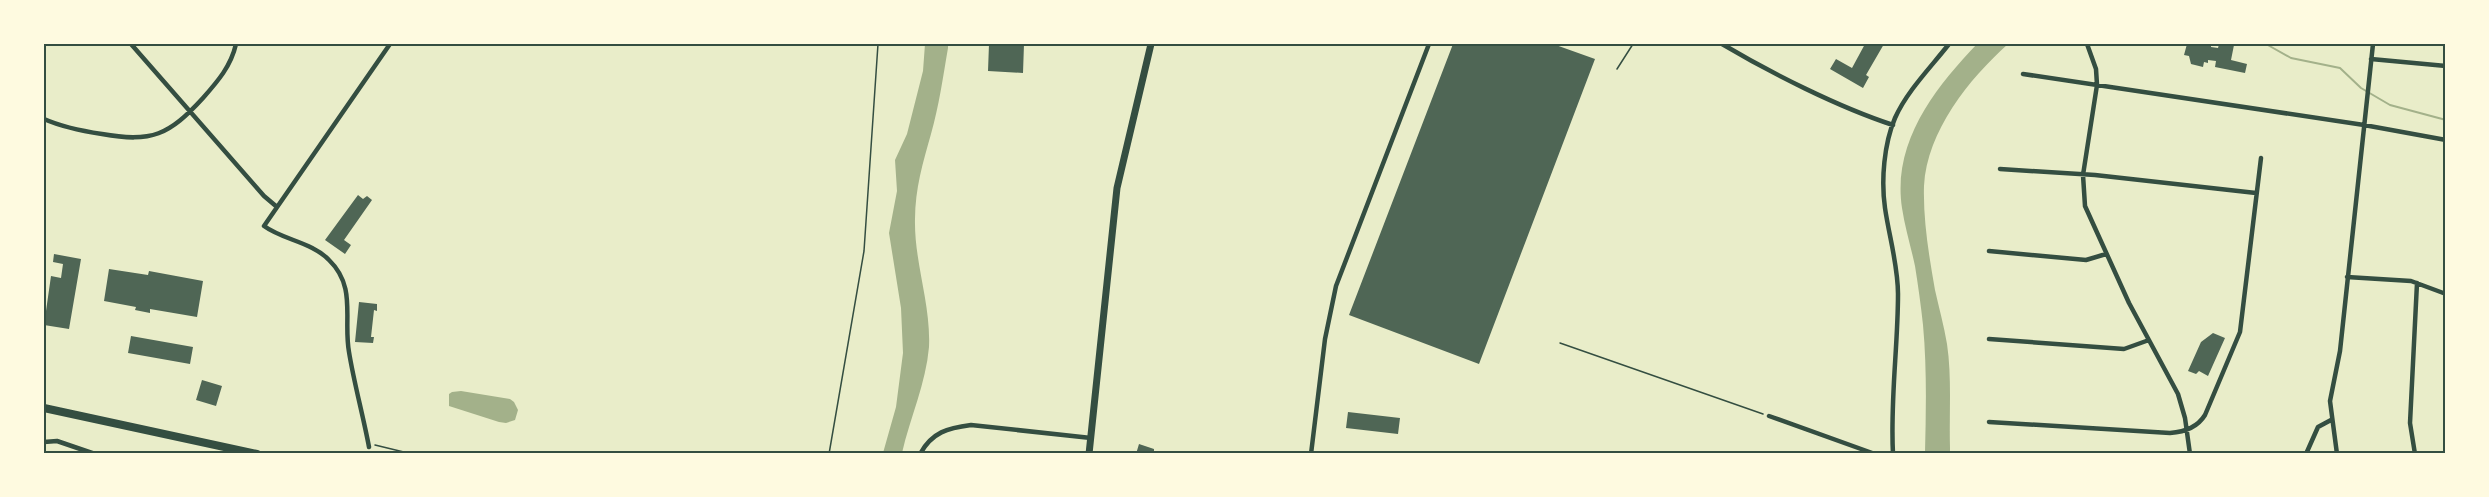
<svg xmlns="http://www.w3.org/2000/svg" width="2489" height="497" viewBox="0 0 2489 497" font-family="'Space Grotesk',sans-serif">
<rect width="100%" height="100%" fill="#e9edc9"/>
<path fill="#a3b18a" d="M925,44h23v4c-5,29 -9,58 -17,86 -8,28 -16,55 -16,85 -1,43 16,85 14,128 -3,36 -19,71 -27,106h-19l13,-46 7,-54 -2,-45 -12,-75 8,-42 -2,-31 12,-26 16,-63z
M1977,44h31c-39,35 -81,87 -84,142 -1,34 5,70 11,104 4,18 9,36 12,54 5,33 2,70 3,104v5h-25c1,-42 2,-85 -2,-128 -2,-19 -5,-40 -8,-59 -4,-19 -10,-38 -13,-58 -10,-66 33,-120 75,-164z
M461,391l49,8 4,3 4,8 -3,10 -9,3 -7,-1 -50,-16v-12l3,-2z"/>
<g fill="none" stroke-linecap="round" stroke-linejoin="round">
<path stroke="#a3b18a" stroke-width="2" d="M2266,44l25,14 49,10 21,20 29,17 56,15"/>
</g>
<path fill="#4f6655" d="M989,44h35l-1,29 -35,-2z
M1453,44h100l42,15 -116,305 -130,-49z
M1865,44h19l-18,31 3,2 -6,11 -33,-19 6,-10 16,9z
M2187,44h24v3l7,1 1,-4 15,1 -3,15 16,4 -2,9 -30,-6 1,-6 -8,-1v3l-4,-1 -1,5 -12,-3 -2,-8 -5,-1z
M358,195l5,4 4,-3 5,4 -28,40 7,5 -6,9 -20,-14z
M54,254l27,5 -12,70 -25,-4 7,-49 10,2 2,-14 -10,-2z
M109,269l39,6 1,-4 54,10 -6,36 -47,-8v4l-15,-3 1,-3 -32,-6z
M359,302l18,2v7l-3,-1 -3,27h3l-1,6 -18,-1z
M2213,333l12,5 -17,38 -9,-5 -3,3 -8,-3 13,-29z
M131,336l62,11 -3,17 -62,-11z
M202,380l20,6 -6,20 -20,-6z
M1348,412l52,6 -2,16 -52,-6z
M1139,444l15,5v5h-18z"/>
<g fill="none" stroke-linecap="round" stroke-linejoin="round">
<path stroke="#344e41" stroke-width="1.5" d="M1617,69l16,-25
M1560,343l203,71
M375,445l37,9
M829,454l35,-203 14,-207"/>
<path stroke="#344e41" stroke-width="4.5" d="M131,44l133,152 13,11
M1722,44c49,29 116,63 171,81
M2087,44l9,25 1,16 -14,90 2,31 44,97 49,91 7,24 5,36
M2371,59l75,7
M2023,74l341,51 82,15
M44,119c18,8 38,12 58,15 50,9 67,1 101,-36 15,-17 28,-32 33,-54
M2000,169l95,6 161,18
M1989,251l97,9 20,-6
M2347,277l64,4 35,13
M1989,339l135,10 25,-9
M1769,416l106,38
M1989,422l181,11c14,-1 27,-5 35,-18l35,-83 21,-174
M44,442l13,-1 38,13
M369,447c-6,-32 -15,-64 -20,-95 -6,-33 8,-65 -20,-92 -17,-18 -46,-20 -65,-34l126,-182
M920,454c12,-22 28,-26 51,-29l120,13
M1311,454l14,-115 11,-53 93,-242
M1893,454c-3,-54 5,-107 5,-160 0,-29 -9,-58 -13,-86 -4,-28 -1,-64 10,-90 12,-27 36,-51 54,-74
M2306,454l12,-27 13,-7
M2337,454l-7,-53 10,-50 33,-307
M2415,454l-5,-31 7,-140"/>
<path stroke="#344e41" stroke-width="7" d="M1089,454l28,-266 34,-144"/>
<path stroke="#344e41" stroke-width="8" d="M44,408l213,46"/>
</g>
<rect width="2489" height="497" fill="none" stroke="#fefae0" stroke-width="90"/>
<rect x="45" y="45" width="2399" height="407" fill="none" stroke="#344e41" stroke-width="2"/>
</svg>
